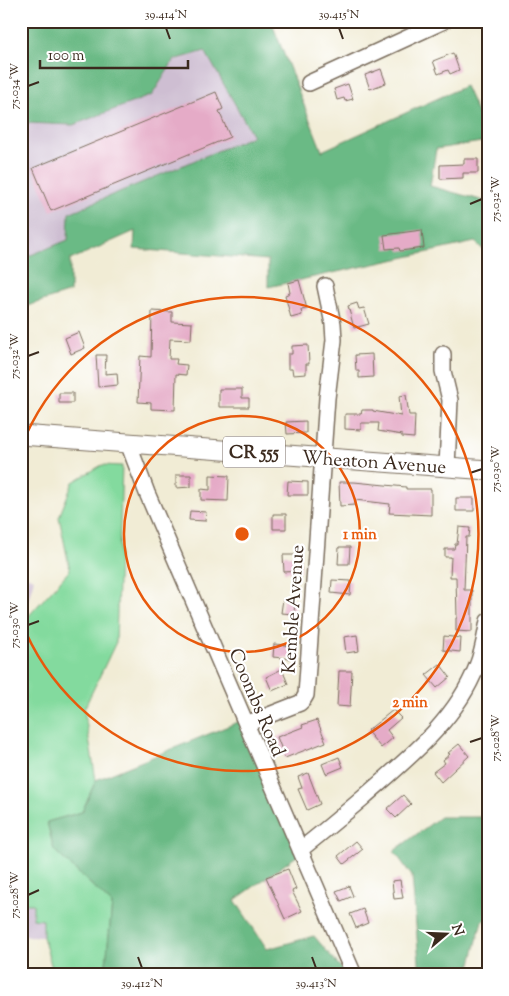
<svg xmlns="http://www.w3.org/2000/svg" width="509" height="996" viewBox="0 0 509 996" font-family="'Sorts Mill Goudy',serif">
<rect width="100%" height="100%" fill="#fff"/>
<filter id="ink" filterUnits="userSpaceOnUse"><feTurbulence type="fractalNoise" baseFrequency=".02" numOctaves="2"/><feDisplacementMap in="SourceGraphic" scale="10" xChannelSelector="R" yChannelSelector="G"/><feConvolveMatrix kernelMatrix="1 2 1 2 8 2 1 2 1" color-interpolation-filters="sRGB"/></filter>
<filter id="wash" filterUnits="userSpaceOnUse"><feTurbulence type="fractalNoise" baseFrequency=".0096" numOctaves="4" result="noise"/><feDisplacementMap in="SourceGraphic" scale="20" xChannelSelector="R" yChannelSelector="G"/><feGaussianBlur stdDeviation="1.12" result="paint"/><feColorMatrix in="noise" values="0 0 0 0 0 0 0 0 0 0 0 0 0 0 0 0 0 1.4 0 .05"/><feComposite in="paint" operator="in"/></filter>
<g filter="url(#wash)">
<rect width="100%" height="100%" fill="#f1ecd5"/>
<path fill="#cebed2" d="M205,51l48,85 -184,77 -1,27 -47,19v-168l131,4 22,-35z
M21,574l13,5 -13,48z
M21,897l13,7 -1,15h10v18l-22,-1z"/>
<path fill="#83da9e" stroke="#5f825e" d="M102,465l20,1 -6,176 -32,67 12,71 -14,32 -35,10 7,28 58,54 -7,71h-51l-11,-38v-17l-10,-1v-15h-11l-1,-277 3,-6 46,-51 -11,-53 14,-35z"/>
<path fill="#6aba85" stroke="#527252" d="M21,21h250l51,130 143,-65 23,51v4l-52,8 -6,37 58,16v52l-13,-12 -207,45v-27l-134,-11 1,-18 -65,29v32l-49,16v-49l47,-19 1,-27 184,-77 -48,-85 -31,9 -22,35 -79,30 -46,-2 1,-32h-7z
M243,720l58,133 -66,47 32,49 47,-13 33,39h-242l7,-71 -58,-54 -7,-28 35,-10 14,-32z
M440,817h48v101l-6,3 -14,54h-48l-8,-99 -18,-25z"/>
<g id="blocks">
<path fill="#e5abc7" d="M453,53l6,17 -9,4 -2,-4 -10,4 -5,-13z
M381,69l5,14 -16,6 -5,-14z
M348,84l5,15 -8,2 -1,-3 -7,2 -3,-11z
M216,92l7,17 -4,2 11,26 -179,74 -18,-43z
M464,159h14v14h-15v5l-23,1v-14l24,-1z
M422,230l2,18 -24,3 -1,-3 -13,1 -2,-14z
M299,280l8,29 -6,1 1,5 -11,3 -6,-23 5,-2 -2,-10z
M357,303l2,6 5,-1 5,16 -15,4 -6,-22z
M152,311l20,1v10l20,1 -1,17 -21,-1 -1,20h8l-1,5 11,1 -1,10 -10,-1 -1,36 -24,-1v-6l-13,-1 2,-46 11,1z
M79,332l6,16 -14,6 -6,-16z
M308,345l1,19h-3v10l-13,1 -1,-6h-4v-15h4v-8z
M372,354l1,23 -14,1v-7h-3l-1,-16z
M96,355h10l-1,19 12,-1 1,12 -20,2z
M219,389h23v9h7v9h-30z
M59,393h14v10h-14z
M406,395l3,20h6l-1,23 -12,-1v-2l-24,-4 1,-8h-18v7l-16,-1v-15h16l1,-4h11v1l28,5 -2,-20z
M306,421v12l-19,1 -1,-12z
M176,475h15v12l-15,1z
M210,475l19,1 -1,25 -27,-1v-11l9,1z
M288,481l20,1v13h-21z
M339,482h15l52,5v2h25v26l-42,-2 1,-9 -35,-4v5l-15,1z
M456,498h18v13h-18z
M190,511l16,1 -1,9 -16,-1z
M273,514h13v15h-13z
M459,527l11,1 -1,9h-3l-2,53h8v42l-16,-1v-13h1l-1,-41h-6l1,-20h-6v-8h9l1,-5h2z
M339,547h11l-1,17h-11z
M283,555h17l1,16 -17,1z
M332,580l19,1 -1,14 -19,-2z
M283,599l12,2 -1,13 -13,-1z
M357,635l2,16 -13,2 -2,-16z
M444,636l17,2 -1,14 -17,-2z
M274,644l20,2 -1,13 -20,-2z
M440,664l10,13 -13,11 -11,-13z
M282,669l6,15 -16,7 -6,-14z
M339,671h13l-2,36 -13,-1z
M393,710l8,8 -14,12 6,8 -12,10 -14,-17z
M317,720l9,22 -41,16 -8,-21 26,-10 -1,-2z
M459,744l10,12 -28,26 -8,-10 12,-9 -2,-3 7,-6 -2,-1z
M339,757l4,10 -17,7 -4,-10z
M308,773l12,31 -13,6 -9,-21 4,-1 -4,-11z
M403,795l8,9 -15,14 -9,-9z
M356,841l7,8 -19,15 -6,-8z
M288,869l8,20 -4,2 10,20 -17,8 -19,-42z
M400,880l3,18 -9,1 -2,-18z
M349,886l4,10 -12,5 -5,-10z
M363,909l5,14 -12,5 -6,-14z"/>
</g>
</g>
<g filter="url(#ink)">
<use href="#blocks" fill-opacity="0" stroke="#7b6e5e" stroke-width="1"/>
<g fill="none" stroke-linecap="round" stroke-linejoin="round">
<g stroke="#7b6e5e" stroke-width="18">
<path id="minor" d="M309,83l135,-62
M443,354v17l7,29 -3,67
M128,443l19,50 207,482
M246,724l54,-21 3,-3 3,-5 21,-297 7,-58 -1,-16 -8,-38
M300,850c22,-17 43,-35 64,-53 43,-38 92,-76 113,-131 6,-14 8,-30 11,-45"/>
</g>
<g stroke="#7b6e5e" stroke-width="21">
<path id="major" d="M21,435l467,35"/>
</g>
<use href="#minor" stroke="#fff" stroke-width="15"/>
<use href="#major" stroke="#fff" stroke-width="19"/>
</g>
</g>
<path fill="none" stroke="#3b2a1e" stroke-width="2" d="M166,28l4,11M339,28l4,11M28,86l11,-4M470,204l12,-5M28,356l11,-4M470,473l12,-4M28,625l11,-4M470,742l12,-4M28,895l11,-5M138,957l4,11M312,957l4,11"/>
<g fill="none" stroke="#e8590c" stroke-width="2.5">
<circle cx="242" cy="534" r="118"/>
<path d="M21 447A237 237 0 1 1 21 621"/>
</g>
<g text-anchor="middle" stroke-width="4.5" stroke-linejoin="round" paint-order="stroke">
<rect fill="#fff" stroke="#766a62" stroke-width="1" x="223" y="436.5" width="62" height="31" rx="4"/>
<g font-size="18" font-weight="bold" fill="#3b2a1e">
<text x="254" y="458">CR 555</text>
</g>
<g font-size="19" fill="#3b2a1e" stroke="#fff">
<text transform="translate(374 461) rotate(4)" y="7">Wheaton Avenue</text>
<text transform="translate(292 609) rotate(-86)" y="7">Kemble Avenue</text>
<text transform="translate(258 702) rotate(67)" y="7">Coombs Road</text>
</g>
</g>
<circle cx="242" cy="534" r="8" fill="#e8590c" stroke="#fff" stroke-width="2.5"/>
<g font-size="15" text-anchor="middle" font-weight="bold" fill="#e8590c" stroke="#fff" stroke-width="4.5" stroke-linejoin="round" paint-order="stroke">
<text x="360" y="539">1 min</text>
<text x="410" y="707">2 min</text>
</g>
<rect width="509" height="996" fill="none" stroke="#fff" stroke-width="55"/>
<g transform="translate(446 934) rotate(71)" stroke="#ffffff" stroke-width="4" paint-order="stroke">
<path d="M0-4L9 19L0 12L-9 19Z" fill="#3b2a1e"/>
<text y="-8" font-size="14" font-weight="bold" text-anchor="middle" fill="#3b2a1e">N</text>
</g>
<path d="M40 60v8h148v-8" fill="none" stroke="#3b2a1e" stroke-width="2.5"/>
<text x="48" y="60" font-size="15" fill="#3b2a1e" stroke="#ffffff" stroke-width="4" paint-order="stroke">100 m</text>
<rect x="28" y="28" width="454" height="940" fill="none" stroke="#3b2a1e" stroke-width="2"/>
<g font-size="12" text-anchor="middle" fill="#3b2a1e">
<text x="166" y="18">39.414°N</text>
<text x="339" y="18">39.415°N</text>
<text transform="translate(14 86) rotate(-90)" y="4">75.034°W</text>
<text transform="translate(495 199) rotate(-90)" y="4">75.032°W</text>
<text transform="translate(14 356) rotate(-90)" y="4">75.032°W</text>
<text transform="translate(495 469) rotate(-90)" y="4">75.030°W</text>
<text transform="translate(14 625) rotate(-90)" y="4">75.030°W</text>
<text transform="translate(495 738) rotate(-90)" y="4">75.028°W</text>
<text transform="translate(14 895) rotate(-90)" y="4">75.028°W</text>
<text x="142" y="987">39.412°N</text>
<text x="316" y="987">39.413°N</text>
</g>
</svg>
